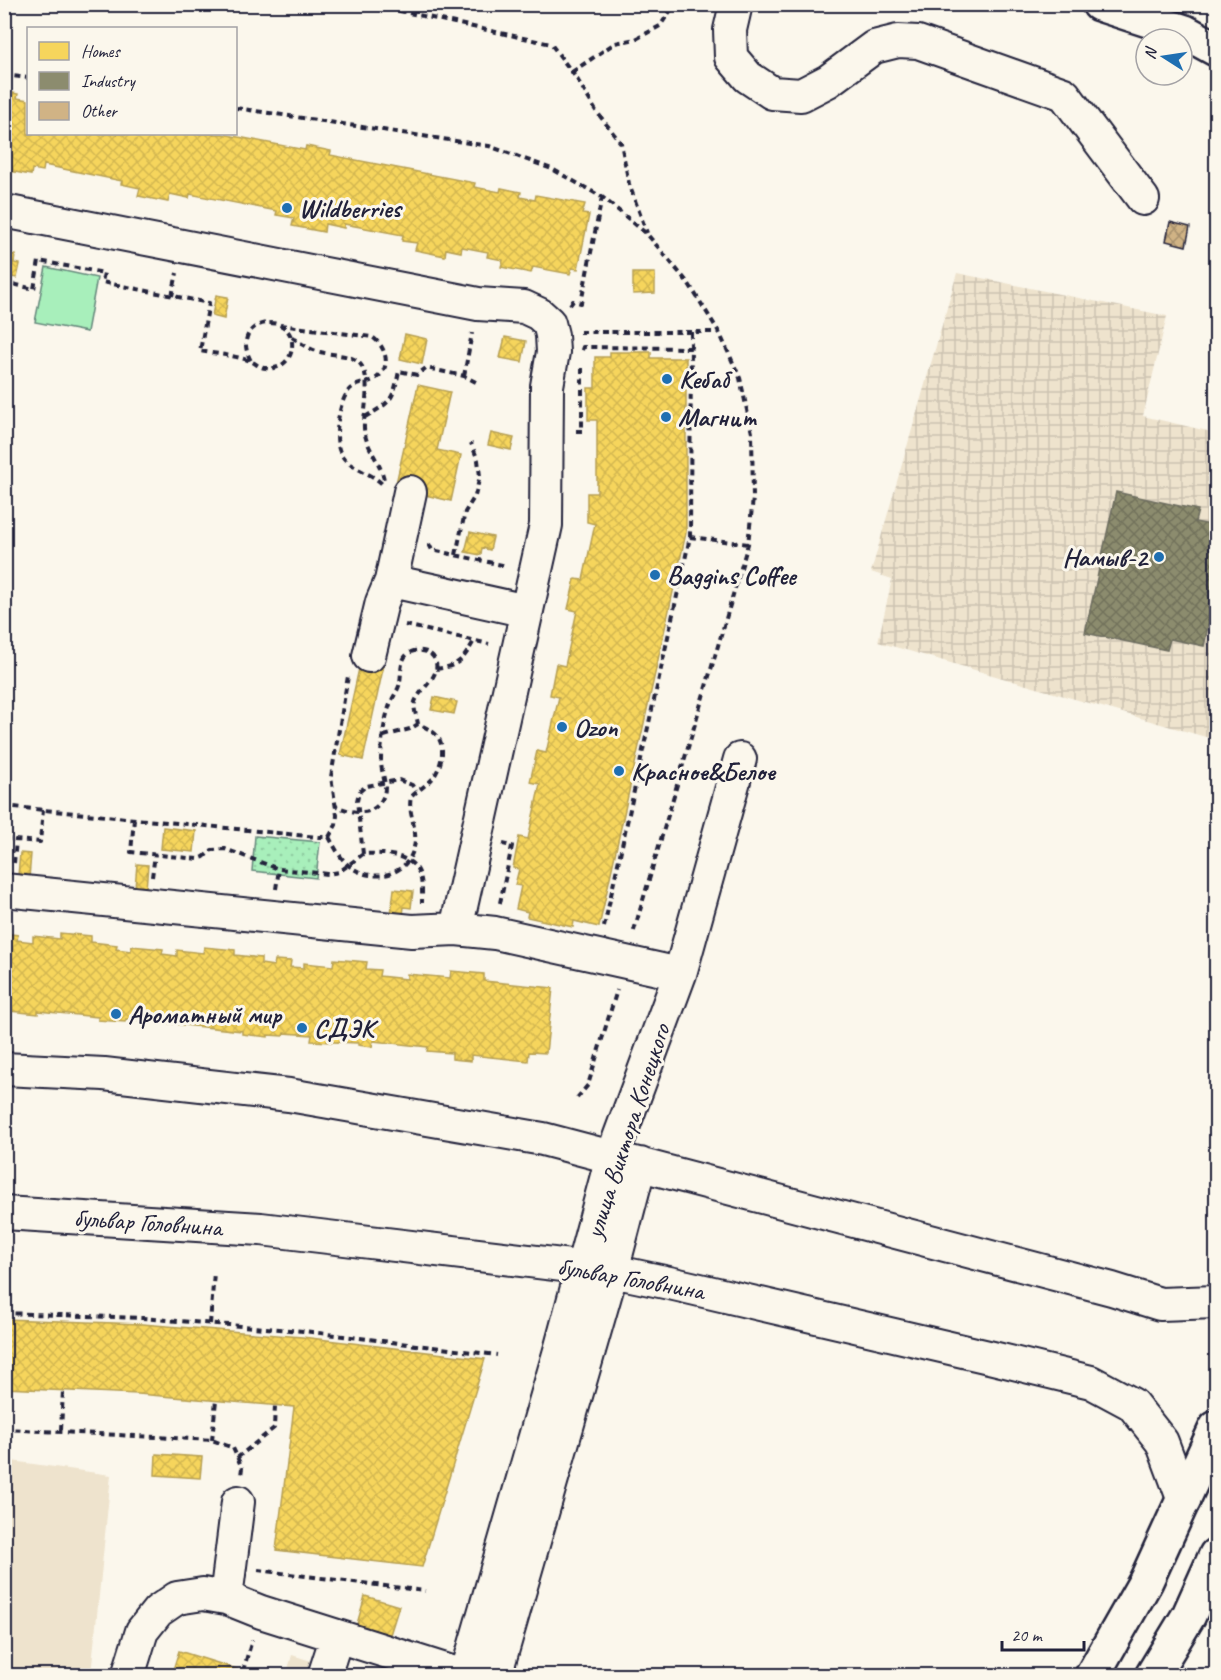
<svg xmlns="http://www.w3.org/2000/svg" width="1221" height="1680" viewBox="0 0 1221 1680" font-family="Caveat,sans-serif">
<defs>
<pattern id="industrial-grid" width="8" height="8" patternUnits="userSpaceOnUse" patternTransform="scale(1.5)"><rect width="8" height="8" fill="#eee3cd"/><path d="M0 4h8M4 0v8" fill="none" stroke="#ccc2b1"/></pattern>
<pattern id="grass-dots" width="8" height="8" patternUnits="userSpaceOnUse" patternTransform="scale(1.5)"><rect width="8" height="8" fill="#a8efbb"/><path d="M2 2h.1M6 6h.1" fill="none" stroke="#90cda2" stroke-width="1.8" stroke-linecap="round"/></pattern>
<pattern id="homes-cross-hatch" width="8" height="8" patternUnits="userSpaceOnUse" patternTransform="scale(1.5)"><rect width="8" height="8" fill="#f6d55c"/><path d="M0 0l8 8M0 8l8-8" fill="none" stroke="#d3b751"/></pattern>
<pattern id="industry-cross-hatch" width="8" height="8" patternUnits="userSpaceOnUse" patternTransform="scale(1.5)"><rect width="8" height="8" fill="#8c8c6e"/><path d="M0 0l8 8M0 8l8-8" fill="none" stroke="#72725c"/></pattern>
<pattern id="building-cross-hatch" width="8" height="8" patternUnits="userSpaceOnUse" patternTransform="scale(1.5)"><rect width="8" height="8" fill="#d0b385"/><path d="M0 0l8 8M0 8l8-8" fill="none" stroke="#a8916e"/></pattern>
</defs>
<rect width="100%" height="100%" fill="#fbf7ec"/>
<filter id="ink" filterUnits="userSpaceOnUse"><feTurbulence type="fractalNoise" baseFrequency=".0167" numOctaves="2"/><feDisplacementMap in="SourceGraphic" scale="12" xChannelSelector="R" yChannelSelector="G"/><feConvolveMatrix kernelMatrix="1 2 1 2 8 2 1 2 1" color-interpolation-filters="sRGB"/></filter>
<g filter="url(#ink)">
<path fill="#eee3cd" d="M5,1460l106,15 -20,200h-86z
M292,1655l64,20 -70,1z"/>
<path fill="url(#industrial-grid)" d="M957,273l210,43 -24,100 73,17v307l-338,-98 14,-63 -21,-7z"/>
<path fill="url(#grass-dots)" stroke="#65887b" stroke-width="1.5" d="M255,836l65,6 -4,36 -64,-7z"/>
<path fill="#a8efbb" stroke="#65887b" stroke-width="1.5" d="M46,267l51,11 -10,54 -52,-10z"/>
<path fill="url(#homes-cross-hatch)" stroke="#b69f52" stroke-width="1.5" d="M4,91l14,3 -1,4 11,2v34h195l82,16 1,-4 25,5 -1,4 145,28 -1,4 26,5 1,-4 20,4 -1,5 15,3 1,-5 49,9 -3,10 7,1 -11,54 -6,-1 -2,6 -37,-7 -2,6 -30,-6 2,-7 -16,-3 1,-5 -26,-5 -1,5 -15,-3 -1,7 -30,-6 2,-7 -15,-2 1,-6 -59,-11v4l-19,-4 -1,8 -32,-6 2,-8 -18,-3 1,-4 -87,-17 -1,4 -19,-4 -2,8 -30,-6 2,-8 -19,-4 1,-3 -78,-16 -1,6 -11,-2 -1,6 -27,-5z
M4,253l11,2 -1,8 6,1 -3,14 -13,-2z
M633,273h22v20l-22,1z
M216,295l12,2 -4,22 -12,-3z
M405,334l22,5 -5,25 -22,-5z
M505,337l21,4 -4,21 -22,-4z
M610,352h41v6h35v175l-87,394 -25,-6 -1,6 -46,-10 1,-5 -12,-3 5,-23 -6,-1 4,-16 -6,-1 6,-31 9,2 12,-55 -10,-2 7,-31 9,2 13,-56 -9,-2 6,-31 9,2 12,-55 -9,-2 7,-30 8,1 12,-56 -8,-2v-29h10v-73h-9v-32h7v-31h15z
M418,385l32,7 -13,58 24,5 -10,46 -56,-13z
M491,433l23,5 -3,12 -23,-5z
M470,532l23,5 -3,13 -8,-2 -1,7 -16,-3z
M362,655l23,5 -22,100 -23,-5z
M434,697l23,5 -3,12 -23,-4z
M163,827l33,4 -2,21 -33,-3z
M20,853l11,1 -2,24 -11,-2z
M137,864l11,1 -2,24 -11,-1z
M394,889l19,2 -2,17 -7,-1 -1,8 -12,-1z
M4,933l14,2 -1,5 16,2v-6l27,3v-6l31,3v6l26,3 -1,4 15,2v-5l32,3 -1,5 15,2v-6l26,3 1,-6 31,3v5l26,3v6l13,2 1,-6 16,1 -1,6 14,1v-5l29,3 1,-7 33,3 -1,7 14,1 -1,6 28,3v-5l43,4 1,-7 33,3v7l69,7 -7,65 -17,-1 -1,9 -57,-6v6l-19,-2v-6l-25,-2 1,-4 -55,-6 -1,6 -14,-2v-2l-47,-2 1,-6 -28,-2 -1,3 -15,-1v2l-26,-3v-3l-116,-12 -1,3 -27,-2v-3l-60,-6v3l-28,-3 1,-2 -7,-1z
M4,1319l138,5 160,13 183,22 -63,208 -146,-17 18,-143 -156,-13 -134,-6z
M156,1454l46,3 -2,21 -45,-3z
M365,1596l34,10 -11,35 -33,-10z
M179,1651l64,20 14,5h-86z"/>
<path fill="url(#industry-cross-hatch)" stroke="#6c6c5f" stroke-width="1.5" d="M1116,492l82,18 -3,12 21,4v61l-12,59 -34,-7 -3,11 -82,-17z"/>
<path fill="url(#building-cross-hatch)" stroke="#22223b" stroke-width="1.5" d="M1170,222l20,5 -4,19 -20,-5z"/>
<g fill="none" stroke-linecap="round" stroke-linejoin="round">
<g stroke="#22223b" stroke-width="36">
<path id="minor" d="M736,4l-6,26 1,27 17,20 24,16 29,2 27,-14 46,-34 24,-6 20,1 146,52 79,105
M4,211l474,93 46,3 15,7 10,9 3,12 1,17 -6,34 -1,139 -90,404
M391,581l136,30
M369,656l13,-54 9,-21 19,-89
M4,890l408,41 44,-2 39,4 185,41
M4,1069l100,5 185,21 254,44 569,150 48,15 56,-2
M4,1213l257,16 351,42 62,13 319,74 98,24 41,22 30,38 22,59
M226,1598l12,-96
M128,1676l14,-45 16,-20 19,-13 26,-4 23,4 35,14 203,64
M324,1676l13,-40
M466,1676l95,-329 51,-190 68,-183 60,-215
M495,1676l117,-405 28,-107"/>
</g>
<g stroke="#22223b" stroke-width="38">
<path id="major" d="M1099,4l86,28 31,17
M1092,1676l54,-95 70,-153
M1152,1676l37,-61 27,-60"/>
</g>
<path stroke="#22223b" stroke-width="4" stroke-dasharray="6 4.5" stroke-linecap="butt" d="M368,4l183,40 26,35 19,32 25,32 8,41 18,49
M572,72l43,-29 21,-4 24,-13 15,-22
M4,75l24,3
M236,108l253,38 63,23 50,28 45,37 42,50 30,48 21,46 12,55 1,65 -5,46 -115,390
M4,282l30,7 5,-28 65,12 -2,9 107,21 -9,48c16,3 34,4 50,10 6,2 9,7 16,7 5,1 10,0 14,-2 7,-4 11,-10 12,-18 4,-39 -65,-31 -41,13
M172,296l5,-23
M570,305l3,-4 8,2 21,-106
M280,325l92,12c14,9 21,31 3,42 -8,5 -17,3 -25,10 -11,11 -17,48 -10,63 8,18 31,19 43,33
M580,332h139
M292,337c9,6 18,13 28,15 11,3 27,2 37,9 17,12 6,49 7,67 1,19 17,34 20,52
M582,350l1,-3 108,1
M464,376l8,-43
M365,417c26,-15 28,-16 34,-46l18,4 9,-7 38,8 14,7
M576,431h6v-65
M690,537l58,7
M429,544l3,6 75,16
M456,555l9,-43 10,-16 5,-20 -2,-16 -7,-17
M405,625l84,19
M436,669c23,-3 27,-9 38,-28
M384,736l26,-7 8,-5
M4,806l314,31h11
M134,819l-3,33 67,7 6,-2 8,-7 13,-1 54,20 49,5 11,-2 24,-18c16,-1 43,-1 54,15 6,9 5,23 5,34
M329,837l7,-12 1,-10 -6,-38 17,-101
M329,837c5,9 10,19 18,27 22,20 60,14 67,-17 5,-18 -7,-33 -3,-50 7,-7 16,-12 22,-19 8,-11 13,-29 5,-41 -4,-6 -13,-10 -20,-13 -1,-7 -5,-15 -3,-22 5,-14 29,-27 19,-44 -4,-7 -13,-8 -20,-7 -15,4 -12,19 -14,31 -1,7 -6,13 -9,20 -7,17 -10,41 -10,59 0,14 9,26 0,40 -11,17 -30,11 -45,5
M4,839l36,3 3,-32
M363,854l-6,-53 2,-9 7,-6 33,-6 13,5 4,6
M14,863l2,-24
M152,877l3,-23
M276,889l3,-20
M500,903l12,-57 -9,-2
M604,927l86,-390 1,-205
M577,1098l11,-13 29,-95
M4,1313l138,5 161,13 194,24
M210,1324l4,-52
M4,1429l208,11 21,8 9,20 -1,7
M61,1430l2,-39
M212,1440l4,-40
M237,1458l37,-30 1,-23
M258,1570l167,21
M243,1671l9,-31
M1209,1676l7,-14"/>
<use href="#minor" stroke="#fbf7ec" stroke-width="32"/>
<use href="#major" stroke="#fbf7ec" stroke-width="33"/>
</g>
</g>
<g fill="#1f6fb2" stroke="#fbf7ec" stroke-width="2">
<circle cx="287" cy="208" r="6"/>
<circle cx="667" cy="379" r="6"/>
<circle cx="666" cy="417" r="6"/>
<circle cx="1159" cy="557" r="6"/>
<circle cx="655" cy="575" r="6"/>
<circle cx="562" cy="727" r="6"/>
<circle cx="619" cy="771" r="6"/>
<circle cx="116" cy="1014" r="6"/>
<circle cx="302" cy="1028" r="6"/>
</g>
<g text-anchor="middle" stroke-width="6" stroke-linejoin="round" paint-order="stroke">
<g font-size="26" font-weight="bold" fill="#22223b" stroke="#fbf7ec" text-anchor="start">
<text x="299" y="217">Wildberries</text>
<text x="679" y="388">Кебаб</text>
<text x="678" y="426">Магнит</text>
<text x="1147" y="566" text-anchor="end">Намыв-2</text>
<text x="667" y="584">Baggins Coffee</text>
<text x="574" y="736">Ozon</text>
<text x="631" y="780">Красное&amp;Белое</text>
<text x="128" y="1023">Ароматный мир</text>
<text x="314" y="1037">СДЭК</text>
</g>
<g font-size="26" fill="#22223b" stroke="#fbf7ec">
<text transform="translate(627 1131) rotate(-72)" y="9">улица Виктора Конецкого</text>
<text transform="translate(148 1222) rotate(4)" y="9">бульвар Головнина</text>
<text transform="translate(631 1278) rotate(10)" y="9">бульвар Головнина</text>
</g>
</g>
<rect width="1221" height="1680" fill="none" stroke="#fbf7ec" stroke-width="24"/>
<rect x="12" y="12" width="1197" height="1656" fill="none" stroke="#22223b" stroke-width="2" filter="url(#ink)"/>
<rect x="27" y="27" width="210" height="108" fill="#fbf7ec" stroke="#a4a2a5" stroke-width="1.5"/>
<rect x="39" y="42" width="30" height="18" fill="#f6d55c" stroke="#a4a2a5" stroke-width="1.5"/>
<text x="81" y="57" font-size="18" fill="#22223b">Homes</text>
<rect x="39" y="72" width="30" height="18" fill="#8c8c6e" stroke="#a4a2a5" stroke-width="1.5"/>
<text x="81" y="87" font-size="18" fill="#22223b">Industry</text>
<rect x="39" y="102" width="30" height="18" fill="#d0b385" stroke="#a4a2a5" stroke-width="1.5"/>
<text x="81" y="117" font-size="18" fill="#22223b">Other</text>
<g transform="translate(1164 57) rotate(282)"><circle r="28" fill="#fbf7ec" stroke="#a4a2a5" stroke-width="1.5"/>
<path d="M0-4.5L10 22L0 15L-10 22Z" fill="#1f6fb2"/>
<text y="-9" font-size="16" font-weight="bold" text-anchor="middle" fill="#22223b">N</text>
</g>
<path d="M1002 1641v9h82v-9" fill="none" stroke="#22223b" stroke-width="3"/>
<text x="1011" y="1641" font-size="18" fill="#22223b" stroke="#fbf7ec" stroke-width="4.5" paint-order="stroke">20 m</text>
</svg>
